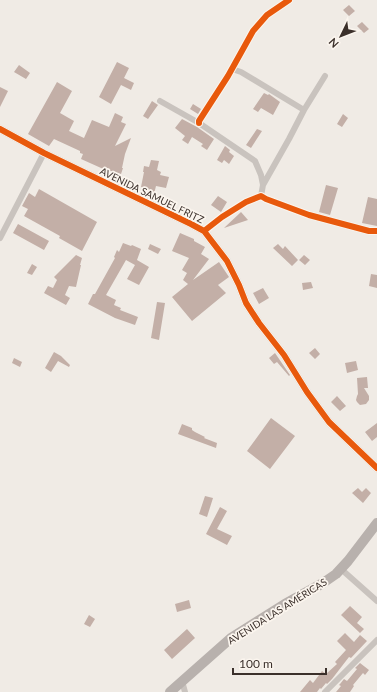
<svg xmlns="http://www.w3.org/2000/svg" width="377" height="692" viewBox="0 0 377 692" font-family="Lato,sans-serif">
<rect width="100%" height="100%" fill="#f0ebe5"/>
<path fill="#c3afa7" d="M349,5l6,6 -6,5 -6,-6z
M362,22l7,7 -5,4 -7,-7z
M117,62l12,6 -5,10 10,5 -3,7 -10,-5 -10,19 -12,-7z
M19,65l11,8 -4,6 -12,-7z
M57,82l15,9 -12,22 14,8 -5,10 15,7 8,-18 17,7 6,-14 8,4 -2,5 5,2 -11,22 16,-8 -6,16 -3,14h1l-2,6 -11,-3v1l-29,-13 2,-5 -3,-1v-2l-26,-12 -5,7 -21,-12z
M0,87l8,4 -8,16z
M264,93l4,2 1,-1 11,8 -7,13 -12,-7 -3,4 -5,-3z
M152,101l6,4 -10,14 -5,-3z
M193,104l8,5 -3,5 -8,-5z
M343,114l5,4 -6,9 -5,-3z
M182,119l15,8 17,12 -7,11 -6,-4 2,-2 -11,-7 -4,7 -6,-4 3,-4 -10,-8z
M257,129l5,2 -11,17 -5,-3z
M225,146l5,4 -1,2 5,4 -5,8 -5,-4 -2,3 -5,-3z
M151,160l8,1 -2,9 4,2 -1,3 9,2 -3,11 -10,-2 -2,8 -7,-2 1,-3 -7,-2 3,-15h-1l1,-6 5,1z
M326,185l12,3 -8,27 -11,-3z
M39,189l58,33 -15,29 -23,-13 1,-2 -36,-20 4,-7 -6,-3 7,-13 6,4z
M218,196l9,6 -6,10 -10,-7z
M368,197l9,2v27l-15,-3z
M241,212l7,8 -24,8z
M18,224l31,17 -5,9 -31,-17z
M180,233l14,6v2l11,6 -4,7 8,5 -16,21 26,-18 10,15 -11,8 8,8 -34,28 -20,-24 16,-13 -5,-4 4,-7 -5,-3 7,-12 -17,-7z
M123,243l8,3 1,-1 9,4 -4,11 12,7 -10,18 -12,-6 8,-14 -9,-5 -20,35 10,5 -2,5 7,3 -1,2 18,7 -3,8 -20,-7 -27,-14 5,-10h2l20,-36 -1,-1 3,-7 2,2z
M150,244l11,5 -3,5 -10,-5z
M278,244l5,5 2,-3 13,14 -6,6 -19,-18z
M76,255l6,3 -2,7h1l-5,22 -7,-1 -4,9 5,3 -4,7 -22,-12 4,-7 5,2 4,-8 -3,-3z
M304,255l6,5 -5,5 -6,-5z
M32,264l5,3 -5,8 -5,-2z
M371,274l6,1v13l-8,-2z
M311,282l2,6 -10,2 -1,-7z
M263,288l6,10 -10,6 -6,-11z
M157,302l8,1 -6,37 -8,-2z
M315,348l5,6 -5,5 -6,-6z
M54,352l7,4 9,9 -1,2 -11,-6 -7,11 -6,-4z
M275,353l15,22 -1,1 -12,-14 -3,2 -5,-6z
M14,358l8,4 -2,5 -8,-4z
M356,361l2,9 -11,3 -2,-10z
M367,377l1,11h-4l5,8v4l-3,4 -6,1 -3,-3 -1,-2 1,-4 1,-2 -1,-16z
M337,396l9,10 -6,5 -9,-9z
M271,418l24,18 -25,33 -23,-18z
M377,423v14l-5,4 -7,-9z
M182,424l10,4v2l3,2 10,5 -1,1 13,5 -1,5 -38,-14z
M358,488l4,4 4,-4 5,5 -8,10 -11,-10z
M205,496l8,2 -6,19 -8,-3z
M220,507l7,4 -10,18 15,7 -5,9 -21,-11z
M189,600l2,8 -14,4 -2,-8z
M350,606l12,11 -5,6 7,6 -4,4 -19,-18z
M89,615l6,4 -5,8 -6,-3z
M187,629l8,9 -23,21 -8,-9z
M345,633l9,9 6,-7 7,6 -16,17 -2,-1 -17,22 -5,5 -1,-1 -5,6 -1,-1 -3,4h-17l10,-12 3,3 9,-12 4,3 11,-10 -2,-2 11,-12 -9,-9z
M360,663l9,7 -4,5 -2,-2 -10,12 1,1 -4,6h-14l5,-6 -2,-1 1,-1 4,-5 3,2 10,-12 -2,-1z"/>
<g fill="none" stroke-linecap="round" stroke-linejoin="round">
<path stroke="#c9c3be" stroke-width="6" d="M232,69l9,3 63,38
M160,101l39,22 56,38 6,14 2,10 -2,11
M199,123v-2l29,-45 25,-45 14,-16 22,-15
M263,185l26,-46 15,-29 21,-34
M204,231l18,-14 24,-15 15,-6 5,3 43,16 60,16h8
M0,238l44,-85
M341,569l36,32
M182,681l3,11
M325,692l52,-52"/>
<path stroke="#c9c3be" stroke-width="8" d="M0,129l44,24 147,71 13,7 23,30 12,24 7,18 13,20 25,32 23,37 22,30 48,46"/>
<path stroke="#b8b1ad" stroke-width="10" d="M170,692l61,-54 54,-34 38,-21 13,-9 12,-13 29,-38"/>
<g stroke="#fbf5ee" stroke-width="8">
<path id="cycleway" d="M199,123v-2l29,-45 25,-45 14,-16 22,-15
M0,129l44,24 147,71 13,7 23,30 12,24 7,18 13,20 25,32 23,37 22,30 48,46
M204,231l18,-14 24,-15 15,-6 5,3 43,16 60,16h8"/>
</g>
<use href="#cycleway" stroke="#e8590c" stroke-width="6"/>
</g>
<g text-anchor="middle" stroke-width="3.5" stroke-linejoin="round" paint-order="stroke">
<g font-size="10" fill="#3b302b" stroke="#fbf5ee">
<text transform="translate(152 195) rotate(26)" y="4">AVENIDA SAMUEL FRITZ</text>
<text transform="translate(277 611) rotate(-32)" y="4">AVENIDA LAS AMÉRICAS</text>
</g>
</g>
<g transform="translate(341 36) rotate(227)" stroke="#fbf5ee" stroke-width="3" paint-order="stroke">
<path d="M0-3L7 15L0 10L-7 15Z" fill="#3b302b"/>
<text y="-6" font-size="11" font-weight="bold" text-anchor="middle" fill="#3b302b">N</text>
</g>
<path d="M233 668v6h93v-6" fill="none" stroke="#3b302b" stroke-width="2"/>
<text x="239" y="668" font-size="12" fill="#3b302b" stroke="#fbf5ee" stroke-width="3" paint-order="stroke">100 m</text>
</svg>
